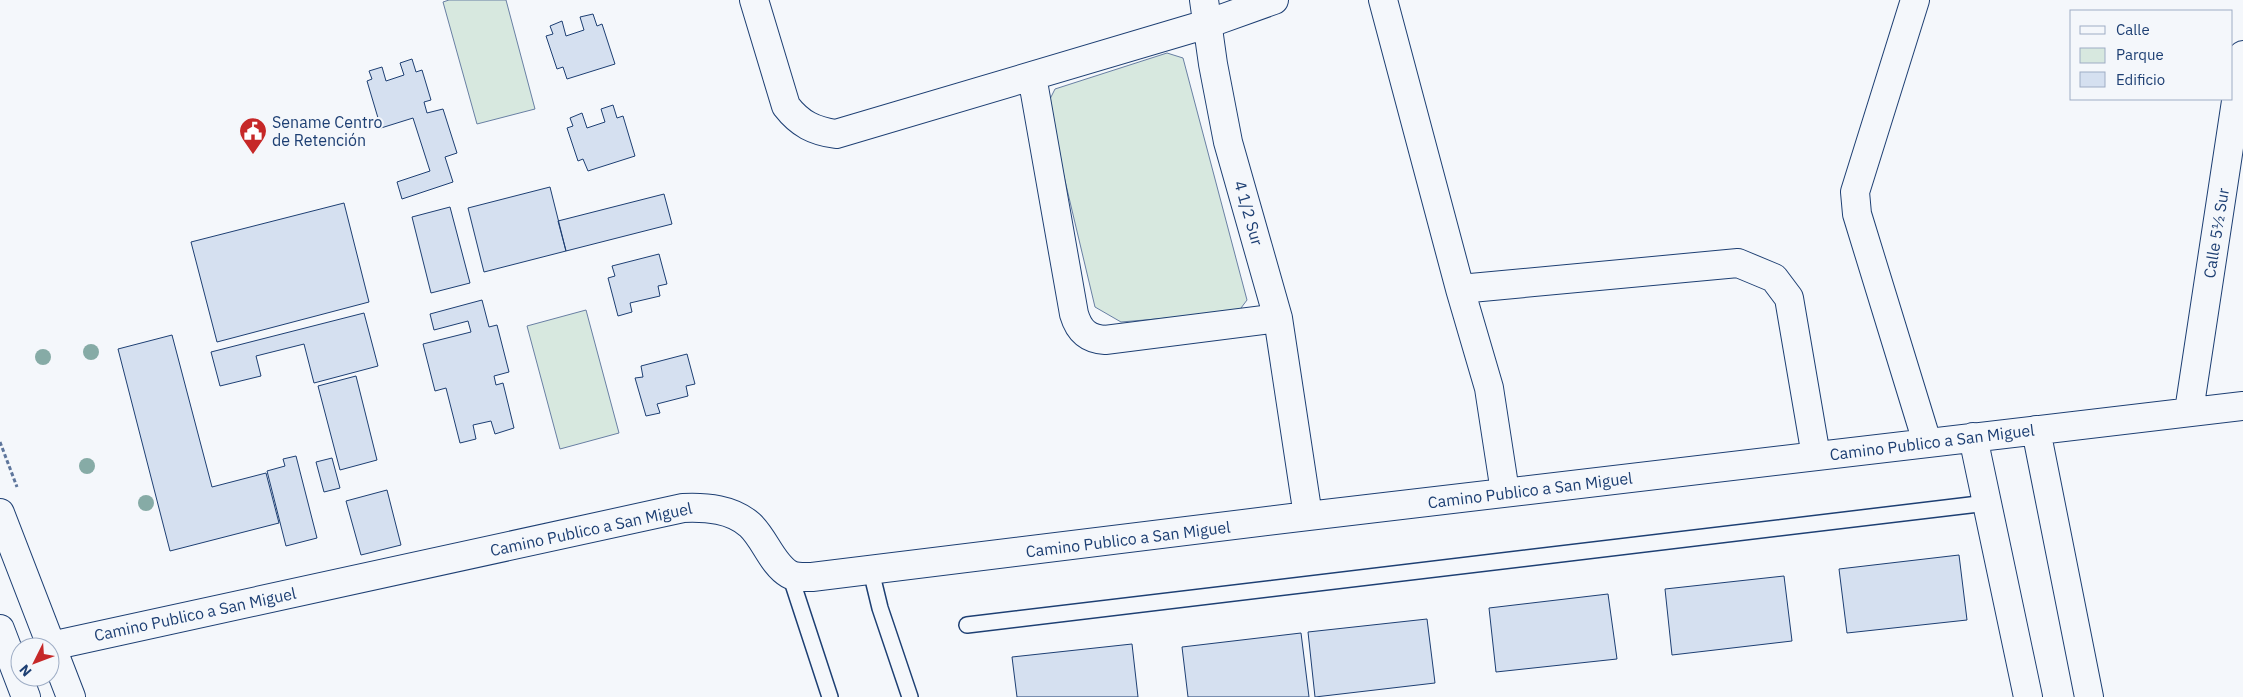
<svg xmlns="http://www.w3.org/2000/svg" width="2243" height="697" viewBox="0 0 2243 697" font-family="'IBM Plex Sans',sans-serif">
<rect width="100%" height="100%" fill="#f4f7fb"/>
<path fill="#d7e8df" stroke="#687fa3" d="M449,0h57l29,109 -58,15 -34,-122z
M1167,53l16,5 64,242 -9,12 -117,10 -26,-15 -48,-202 8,-16z
M586,310l33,123 -59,16 -33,-123z"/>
<path fill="#d5e0f0" stroke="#1d3f73" d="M593,14l4,12 5,-2 13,40 -48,15 -4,-12 -6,2 -11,-33 7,-2 -3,-8 12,-5 4,15 18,-6 -4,-13z
M412,59l4,13 6,-2 9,30 -7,2 3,11 16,-4 14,44 -12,4 8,25 -51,17 -5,-17 33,-11 -17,-53 -32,10 -14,-47 5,-2 -3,-8 13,-4 4,14 18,-6 -4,-12z
M613,105l4,13 6,-2 12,40 -47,15 -5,-12 -5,2 -11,-33 6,-2 -3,-8 12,-5 5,15 18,-6 -4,-13z
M550,187l16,64 -82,21 -16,-64z
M664,194l8,30 -106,27 -8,-30z
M344,203l25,99 -152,40 -26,-100z
M450,207l20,76 -39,10 -19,-76z
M659,254l8,30 -9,2 2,10 -30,7 2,9 -14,4 -10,-38 7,-2 -3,-10z
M482,300l7,27 8,-2 12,47 -15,4 2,9 7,-2 11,45 -19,6 -4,-13 -18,4 3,14 -16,4 -14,-55 -11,3 -12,-47 48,-12 -3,-11 -34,9 -4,-16z
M364,313l14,53 -64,17 -10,-39 -48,12 5,20 -41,10 -9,-34z
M172,335l40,152 54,-14 13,50 -109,28 -52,-202z
M687,354l8,30 -9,2 2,10 -31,8 3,9 -14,3 -11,-38 8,-1 -2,-11z
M356,376l21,84 -37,10 -22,-84z
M296,456l21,82 -31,8 -19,-75 18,-5 -2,-7z
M332,458l8,30 -16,4 -8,-30z
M387,490l14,55 -40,10 -15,-54z
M1959,555l8,65 -120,13 -8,-64z
M1784,576l8,65 -120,14 -7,-66z
M1608,594l9,65 -121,13 -7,-64z
M1427,619l8,64 -120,14 -7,-65z
M1301,633l8,64h-121l-6,-50z
M1132,644l6,53h-121l-5,-40z"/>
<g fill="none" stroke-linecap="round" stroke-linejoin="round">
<g stroke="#1d3f73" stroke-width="18">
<path id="lane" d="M871,571l9,37 30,89
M790,575l40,122
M967,625l1020,-122"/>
</g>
<g stroke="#1d3f73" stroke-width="30">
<path id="street" d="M754,0l32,106c14,18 28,25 50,28l371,-110 67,-24
M1204,0l9,64 15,78 50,176 30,198
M1383,0l77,289 29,99 16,104
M1915,0l-60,192 2,22 70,228
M1032,76l42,238c5,17 14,25 31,26l173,-22
M1460,289l278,-26 36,15 15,20 27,158
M2189,411l54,-356
M2036,430l53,267
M1973,437l55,260
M51,646l632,-138c24,-1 49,1 67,17 15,14 22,39 39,49 7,4 16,3 23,3l496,-61 935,-110"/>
</g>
<g stroke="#1d3f73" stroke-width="30">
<path id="highway" d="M0,513l71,184
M0,629l26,68"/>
</g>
<path stroke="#5e769c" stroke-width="3" stroke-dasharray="4 2.5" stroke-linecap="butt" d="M0,442l17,45"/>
<use href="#lane" stroke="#f4f7fb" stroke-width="15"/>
<use href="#street" stroke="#f4f7fb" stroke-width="28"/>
<use href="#highway" stroke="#f4f7fb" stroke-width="28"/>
</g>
<g fill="#86aba6">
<circle cx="91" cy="352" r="8"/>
<circle cx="43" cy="357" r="8"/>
<circle cx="87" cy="466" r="8"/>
<circle cx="146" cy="503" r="8"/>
</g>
<defs>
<g id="civic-pin" transform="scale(1.4375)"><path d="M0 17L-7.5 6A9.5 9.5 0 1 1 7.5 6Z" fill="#c62828" stroke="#f4f7fb"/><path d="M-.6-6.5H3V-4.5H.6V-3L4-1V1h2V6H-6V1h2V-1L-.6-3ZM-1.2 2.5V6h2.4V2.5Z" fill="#fff"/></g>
</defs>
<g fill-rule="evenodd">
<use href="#civic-pin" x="253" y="131"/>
</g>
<g text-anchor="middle" stroke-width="4" stroke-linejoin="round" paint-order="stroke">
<g font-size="16" fill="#1d3f73" stroke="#f4f7fb" text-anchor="start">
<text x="272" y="128">Sename Centro<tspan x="272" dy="18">de Retención</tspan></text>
</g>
<g font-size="16" fill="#1d3f73" stroke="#f4f7fb">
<text transform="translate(1249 213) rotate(74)" y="6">4 1/2 Sur</text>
<text transform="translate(2216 233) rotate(-81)" y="6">Calle 5½ Sur</text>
<text transform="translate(1932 442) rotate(-7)" y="6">Camino Publico a San Miguel</text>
<text transform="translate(1530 490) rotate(-7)" y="6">Camino Publico a San Miguel</text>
<text transform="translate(591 529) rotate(-12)" y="6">Camino Publico a San Miguel</text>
<text transform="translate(1128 539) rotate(-7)" y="6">Camino Publico a San Miguel</text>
<text transform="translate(195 614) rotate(-12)" y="6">Camino Publico a San Miguel</text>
</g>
</g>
<rect x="2070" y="10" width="162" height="90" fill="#f4f7fb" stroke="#9eadc5"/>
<rect x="2080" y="26" width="25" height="8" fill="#f4f7fb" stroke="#9eadc5"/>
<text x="2116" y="35" font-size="15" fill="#1d3f73">Calle</text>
<rect x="2080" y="48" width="25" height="15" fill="#d7e8df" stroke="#9eadc5"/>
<text x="2116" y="60" font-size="15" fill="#1d3f73">Parque</text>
<rect x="2080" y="72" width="25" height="15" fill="#d5e0f0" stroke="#9eadc5"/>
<text x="2116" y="85" font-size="15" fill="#1d3f73">Edificio</text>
<g transform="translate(35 662) rotate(228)"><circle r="24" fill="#f4f7fb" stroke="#9eadc5"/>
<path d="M0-4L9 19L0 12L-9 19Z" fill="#c62828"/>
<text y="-8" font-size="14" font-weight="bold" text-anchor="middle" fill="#1d3f73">N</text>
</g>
</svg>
